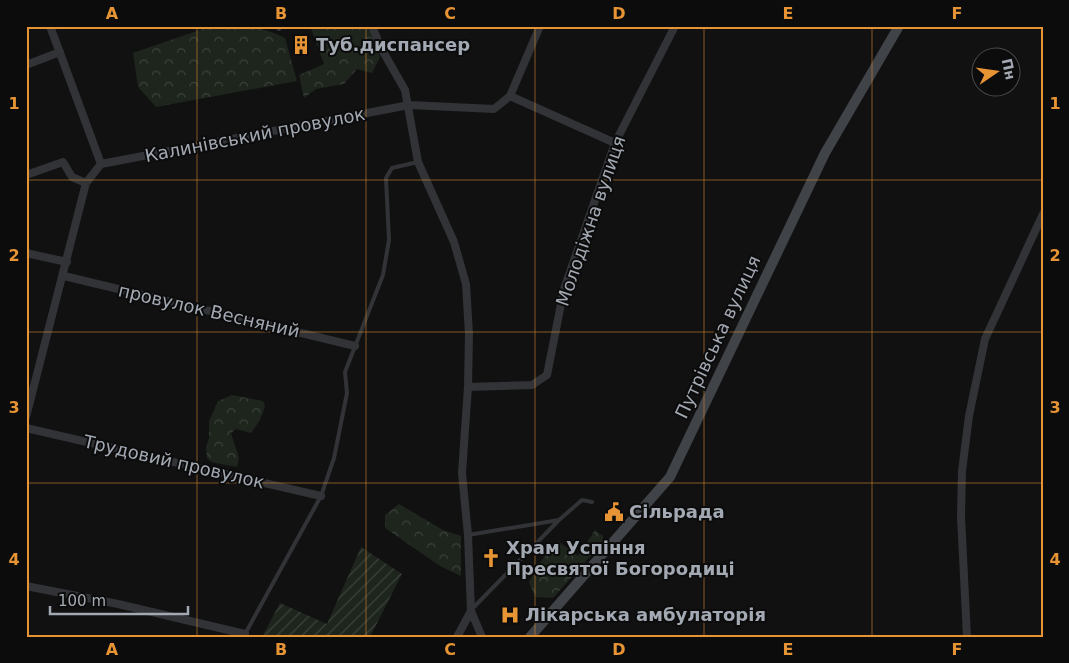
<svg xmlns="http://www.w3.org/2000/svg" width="1069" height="663" viewBox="0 0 1069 663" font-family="'DejaVu Sans',sans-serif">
<defs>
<pattern id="forest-crowns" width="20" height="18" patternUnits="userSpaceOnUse" patternTransform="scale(1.25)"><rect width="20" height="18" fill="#1d251d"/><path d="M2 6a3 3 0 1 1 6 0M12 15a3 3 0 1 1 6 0" fill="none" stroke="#3b423b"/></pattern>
<pattern id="garden-furrows" width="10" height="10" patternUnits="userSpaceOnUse" patternTransform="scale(1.25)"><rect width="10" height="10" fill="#1d251d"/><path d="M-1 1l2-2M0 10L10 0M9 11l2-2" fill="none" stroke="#3b423b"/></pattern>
</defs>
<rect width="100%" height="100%" fill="#111112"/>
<path fill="url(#forest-crowns)" d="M211,26c30,0 46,-2 74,12l12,43 -141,26 -18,-20 -5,-34z
M310,26h58l12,31 -8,16 -15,-4 -13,15 -28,5 -12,9 -5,-23 25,-11z
M232,395l31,6 2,5 -5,14 -9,13 -15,-4 -5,4 8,25 -2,9 -26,-5 -4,-4 -1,-11 3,-9v-17l9,-20z
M399,504l44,26 18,6v40l-21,-10 -55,-38v-13z
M595,530l8,6v6l-50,56 -18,-1 -6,-15 16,-27 13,-14 20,15z"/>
<path fill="url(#garden-furrows)" d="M361,547l41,27 -32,63h-108l18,-34 47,21z"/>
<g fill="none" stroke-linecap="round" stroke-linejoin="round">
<path stroke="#323337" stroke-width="4" d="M278,26l1,3
M468,535l91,-15
M472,609l87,-89 23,-20 10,2
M245,634l76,-138 13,-38 13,-65 -2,-21 38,-97 6,-35 -3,-62 6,-10 26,-6"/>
<path stroke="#323337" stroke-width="8" d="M50,26l51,138
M372,26l9,22 24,42 13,72 36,80 12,42 3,50 -1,53 -6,86 6,62 3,76 11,26
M26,65l34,-13
M510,96l105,47
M101,164l308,-59 85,4 16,-13 30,-70
M26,175l37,-13 9,15 14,6
M26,253l41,9
M64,276l291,70
M468,387l64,-2 15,-10 17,-86 51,-146 60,-117
M26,417l60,-234 15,-19
M26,428l295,68
M26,586l92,18 127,30
M457,637l14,-26
M967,637l-6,-121 1,-45 7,-55 16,-77 58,-125"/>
<path stroke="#404347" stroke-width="10" d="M530,637l140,-160 155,-324 74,-127"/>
</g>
<path fill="none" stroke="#e69434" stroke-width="1" stroke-opacity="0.55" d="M197,26v611M366,26v611M535,26v611M704,26v611M872,26v611M26,180h1017M26,332h1017M26,483h1017"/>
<defs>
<g id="building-bare" transform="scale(1.5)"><path d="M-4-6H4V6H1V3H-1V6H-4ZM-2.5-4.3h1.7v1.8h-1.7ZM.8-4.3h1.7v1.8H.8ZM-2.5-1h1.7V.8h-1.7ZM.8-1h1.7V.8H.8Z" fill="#e69434" stroke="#0c0c0d" stroke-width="2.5" paint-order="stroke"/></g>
<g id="civic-bare" transform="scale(1.5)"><path d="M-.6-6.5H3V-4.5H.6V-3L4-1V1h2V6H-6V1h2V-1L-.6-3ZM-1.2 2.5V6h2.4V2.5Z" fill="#e69434" stroke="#0c0c0d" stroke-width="2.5" paint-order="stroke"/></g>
<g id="church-bare" transform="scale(1.5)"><path d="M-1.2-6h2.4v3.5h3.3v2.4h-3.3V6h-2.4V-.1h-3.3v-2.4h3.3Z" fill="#e69434" stroke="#0c0c0d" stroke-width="2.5" paint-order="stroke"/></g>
<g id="hospital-bare" transform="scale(1.5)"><path d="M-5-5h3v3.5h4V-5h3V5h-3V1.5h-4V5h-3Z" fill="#e69434" stroke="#0c0c0d" stroke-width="2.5" paint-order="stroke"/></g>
</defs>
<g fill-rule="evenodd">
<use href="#building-bare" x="301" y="45"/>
<use href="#civic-bare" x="614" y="512"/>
<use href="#church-bare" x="491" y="558"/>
<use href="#hospital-bare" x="510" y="615"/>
</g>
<g text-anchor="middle" stroke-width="4" stroke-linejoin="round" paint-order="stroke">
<g font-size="18" font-weight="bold" fill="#a3a9b2" stroke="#0c0c0d" text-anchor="start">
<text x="316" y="51">Туб.диспансер</text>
<text x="629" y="518">Сільрада</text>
<text x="506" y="554">Храм Успіння<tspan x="506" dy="21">Пресвятої Богородиці</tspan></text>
<text x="525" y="621">Лікарська амбулаторія</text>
</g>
<g font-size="18" fill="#a3a9b2" stroke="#0c0c0d">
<text transform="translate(255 135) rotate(-11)" y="6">Калинівський провулок</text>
<text transform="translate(591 221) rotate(-71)" y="6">Молодіжна вулиця</text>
<text transform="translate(209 311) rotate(13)" y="6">провулок Весняний</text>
<text transform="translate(718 337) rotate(-65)" y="6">Путрівська вулиця</text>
<text transform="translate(174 462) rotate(13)" y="6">Трудовий провулок</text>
</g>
</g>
<rect width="1069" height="663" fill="none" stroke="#0c0c0d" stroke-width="55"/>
<g transform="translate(996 72) rotate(77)"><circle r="24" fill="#0c0c0d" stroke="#484b4f"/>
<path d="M0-4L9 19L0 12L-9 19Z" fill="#e69434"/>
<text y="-8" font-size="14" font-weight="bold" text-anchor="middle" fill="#a3a9b2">Пн</text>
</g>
<path d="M50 606v8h138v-8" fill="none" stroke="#a3a9b2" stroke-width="2.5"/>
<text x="58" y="606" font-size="15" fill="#a3a9b2" stroke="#0c0c0d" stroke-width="4" paint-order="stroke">100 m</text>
<rect x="28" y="28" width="1014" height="608" fill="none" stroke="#e69434" stroke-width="2"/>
<g font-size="16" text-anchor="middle" font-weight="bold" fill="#e69434">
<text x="112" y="19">A</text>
<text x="281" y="19">B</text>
<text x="450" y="19">C</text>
<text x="619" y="19">D</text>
<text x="788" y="19">E</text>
<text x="957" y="19">F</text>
<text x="14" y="109">1</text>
<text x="1055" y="109">1</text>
<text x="14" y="261">2</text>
<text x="1055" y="261">2</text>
<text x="14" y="413">3</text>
<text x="1055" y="413">3</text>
<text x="14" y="565">4</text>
<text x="1055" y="565">4</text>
<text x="112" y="655">A</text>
<text x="281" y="655">B</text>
<text x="450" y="655">C</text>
<text x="619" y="655">D</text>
<text x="788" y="655">E</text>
<text x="957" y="655">F</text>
</g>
</svg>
